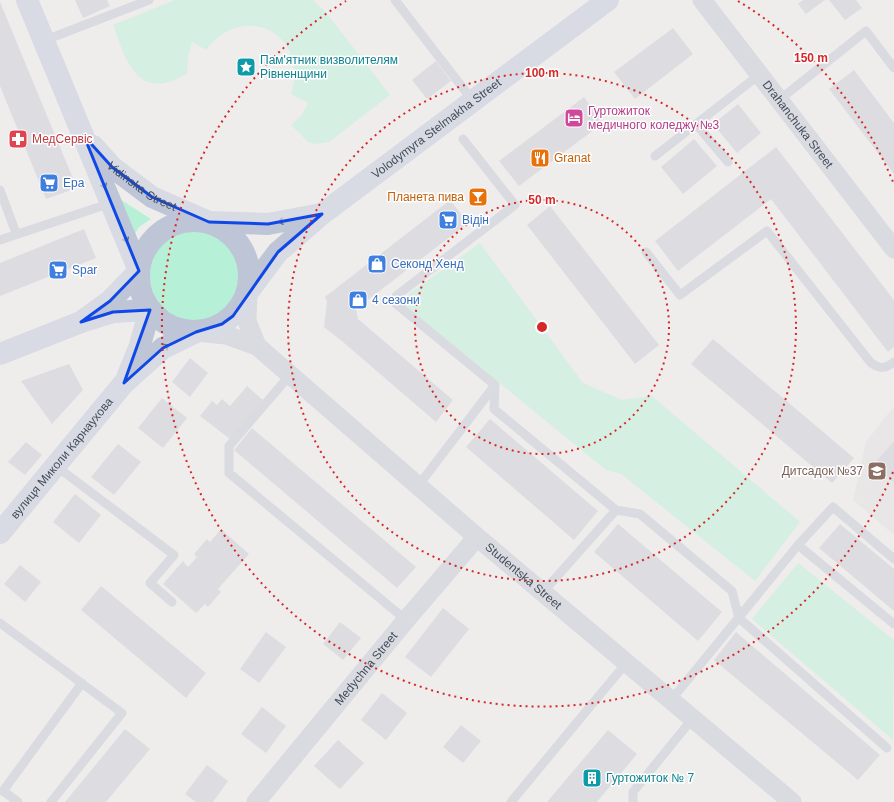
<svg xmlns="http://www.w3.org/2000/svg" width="894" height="802" viewBox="0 0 894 802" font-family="Helvetica,sans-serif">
<rect width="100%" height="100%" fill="#efecec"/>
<path fill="#e0ddde" d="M894,406v129l-41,-35 13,-58z"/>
<path fill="#b6f1d7" d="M175,0h138l12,11 65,84 -61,47 -14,2 -7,-2 -17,-17 11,-10 6,-12 -17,-9c19,-60 -47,-94 -85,-44l-14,-8 -4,14 -1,18c-7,3 -15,8 -23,9 -33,6 -42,-35 -51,-58z
M115,196l36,23 -12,8 -7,12z
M150 276a45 45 0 1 1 90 0a45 45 0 1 1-90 0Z
M480,243l103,140 39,17 30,-4 148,126 -45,59 -134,-107 -15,-4 -207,-169z
M798,563l96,77 -1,100 -141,-121z"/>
<path fill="#c7c9d2" d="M75,0h32l3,6 -27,12z
M803,0h22l-19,14 -8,-10z
M829,0h27l6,8 -17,12z
M0,2l77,186 -31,11 -46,-113z
M673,28l20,26 -58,45 -21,-27z
M436,61l15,20 -24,18 -15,-19z
M854,70l40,53v51l-65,-85z
M584,97l19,26 -84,63 -20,-25z
M738,104l23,29 -24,20 -24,-29z
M694,139l23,27 -34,28 -22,-27z
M776,147l118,153v47l-6,5 -117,-153 -93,72 -23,-30z
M450,200l18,23 -112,86 2,10 95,81 -17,22 -93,-80 -19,-15 3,-26 -2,-4z
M550,206l109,139 -24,19 -108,-139z
M84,229l12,29 -96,38v-33z
M713,339l141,119 -22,25 -141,-119z
M190,358l18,15 -18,24 -18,-15z
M69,364l14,26 -31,34 -31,-43z
M247,386l16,14 -33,39 -30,-23 12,-15 5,4 5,-6 8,7z
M162,398l25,20 -24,30 -25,-20z
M490,419l108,92 -24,29 -108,-93z
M252,428l164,139 -19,21 -163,-138z
M894,441v41l-20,-18z
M26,442l16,13 -17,20 -17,-13z
M118,444l23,18 -27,33 -23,-18z
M75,494l26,21 -22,28 -26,-21z
M618,524l104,88 -24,29 -104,-89z
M840,524l54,45v42l-75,-63z
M221,529l28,25 -31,35 3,3 -13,15 -3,-3 -9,9 -33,-29 20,-23 5,6 9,-10 -3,-3 13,-15 3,3z
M20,565l21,17 -16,20 -21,-18z
M101,586l105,87 -20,25 -105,-88z
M443,608l26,21 -38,48 -26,-20z
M340,622l21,16 -18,22 -20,-16z
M266,632l20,15 -27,36 -19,-14z
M736,632l144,123 -22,25 -144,-120z
M382,693l25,20 -21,27 -25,-20z
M262,707l24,19 -20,27 -25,-19z
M461,725l20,16 -18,22 -20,-16z
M125,729l25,20 -44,53h-41z
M608,730l29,24 -40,48h-50z
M338,740l26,23 -24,26 -26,-23z
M207,765l21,16 -15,21h-17l-11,-8z"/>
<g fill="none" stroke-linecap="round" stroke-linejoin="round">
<path stroke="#bec5d3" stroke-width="9" d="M395,0l78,101
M43,41l106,-41
M779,100l87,-69 28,37
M696,124l32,38
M463,139l52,66 -119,91 -1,7 100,82 -1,24 122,101 24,4 92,77 7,27 148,130
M655,156l104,-81
M0,190l16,43
M0,240l111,-37
M646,252l34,43 87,-64 104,132c9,6 14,6 23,-1
M290,375l-61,71v27l177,147
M56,466l118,89 -24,28 22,19
M418,486l77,-101
M798,545l96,79
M544,591l72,-81
M0,623l122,90 -71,89
M672,699l126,-154 35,-38 61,52
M18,802l-15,-11 79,-108
M511,802l116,-140
M633,802v-10l60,-74"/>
<g stroke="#bec5d3" stroke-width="19">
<path id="s1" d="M702,0l192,249"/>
<path d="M248,292l-1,29 10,25"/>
<path id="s2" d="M196,332l30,3 31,11 220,191 315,265"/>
<path id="s3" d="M256,802l150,-182 71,-83"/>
</g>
<g stroke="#bdc5d7" stroke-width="22">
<path d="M27,0l112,271 -29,30 -29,21"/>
<path id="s4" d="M93,146l19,21 40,30 57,25 59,2 53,-10"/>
<circle cx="194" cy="276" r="55"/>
<path id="s5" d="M248,292l30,-40 44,-38 286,-214"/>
<path d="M0,354l81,-32 32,-10 37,-2 -11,38 -11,27"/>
<path id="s6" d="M0,533l124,-150 39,-35 33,-16"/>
</g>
</g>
<defs><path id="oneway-shaft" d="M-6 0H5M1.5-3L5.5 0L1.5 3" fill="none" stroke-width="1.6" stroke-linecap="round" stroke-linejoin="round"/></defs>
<g stroke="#6e7686">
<use href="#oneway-shaft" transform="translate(103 183) rotate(68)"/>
<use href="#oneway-shaft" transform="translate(284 221) rotate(169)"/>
<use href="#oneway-shaft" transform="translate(125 237) rotate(67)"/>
<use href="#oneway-shaft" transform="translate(164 348) rotate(-33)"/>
</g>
<path d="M0 0H894V802H0ZM84,136l28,31 40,30 57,25 59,2 54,-10 -44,38 -45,64 -11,8 -26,8 -33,16 -39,35 26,-73 -37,2 -32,10 29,-21 29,-30z" fill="#efecec" fill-opacity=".55" fill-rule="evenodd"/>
<path fill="none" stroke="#0f48e6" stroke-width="3" stroke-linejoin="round" d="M84,136l28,31 40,30 57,25 59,2 54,-10 -44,38 -45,64 -11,8 -26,8 -33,16 -39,35 26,-73 -37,2 -32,10 29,-21 29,-30z"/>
<g fill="none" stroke="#d62828" stroke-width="2" stroke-dasharray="2 4">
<circle cx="542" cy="327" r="127"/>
<circle cx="542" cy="327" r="254"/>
<path d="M893 472A380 380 0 1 1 346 1M738 1A380 380 0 0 1 893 182"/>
</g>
<defs>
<g id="sight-square" transform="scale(1)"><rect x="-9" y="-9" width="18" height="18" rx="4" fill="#0f9aa8" stroke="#fff"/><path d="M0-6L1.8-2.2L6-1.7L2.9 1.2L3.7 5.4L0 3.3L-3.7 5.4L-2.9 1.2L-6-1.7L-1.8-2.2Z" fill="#fff"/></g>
<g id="hotel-square" transform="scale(1)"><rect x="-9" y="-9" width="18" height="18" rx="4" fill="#d1479c" stroke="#fff"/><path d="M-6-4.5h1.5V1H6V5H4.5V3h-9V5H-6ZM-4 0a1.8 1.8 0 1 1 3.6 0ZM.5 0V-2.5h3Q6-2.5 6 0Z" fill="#fff"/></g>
<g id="pharmacy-square" transform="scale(1)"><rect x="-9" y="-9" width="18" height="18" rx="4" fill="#e0444e" stroke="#fff"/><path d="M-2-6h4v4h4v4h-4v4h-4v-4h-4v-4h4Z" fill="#fff"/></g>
<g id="restaurant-square" transform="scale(1)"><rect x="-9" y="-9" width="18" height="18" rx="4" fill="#e8710a" stroke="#fff"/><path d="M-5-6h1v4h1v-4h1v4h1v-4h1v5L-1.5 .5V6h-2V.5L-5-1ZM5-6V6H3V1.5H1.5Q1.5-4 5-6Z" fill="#fff"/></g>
<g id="supermarket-square" transform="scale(1)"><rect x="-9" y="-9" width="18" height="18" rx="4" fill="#3f7fe0" stroke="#fff"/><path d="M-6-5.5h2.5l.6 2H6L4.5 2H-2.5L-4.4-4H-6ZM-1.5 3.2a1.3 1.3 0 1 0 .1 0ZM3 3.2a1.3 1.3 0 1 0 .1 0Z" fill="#fff"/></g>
<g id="bar-square" transform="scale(1)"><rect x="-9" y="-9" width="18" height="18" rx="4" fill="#e8710a" stroke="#fff"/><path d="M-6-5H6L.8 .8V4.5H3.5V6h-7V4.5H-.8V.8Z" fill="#fff"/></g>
<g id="shop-square" transform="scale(1)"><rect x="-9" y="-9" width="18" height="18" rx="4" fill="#3f7fe0" stroke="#fff"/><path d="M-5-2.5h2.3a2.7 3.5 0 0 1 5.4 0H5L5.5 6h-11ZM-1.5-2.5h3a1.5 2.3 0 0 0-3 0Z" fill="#fff"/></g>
<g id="school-square" transform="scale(1)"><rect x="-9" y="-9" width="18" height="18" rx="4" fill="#8d6e63" stroke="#fff"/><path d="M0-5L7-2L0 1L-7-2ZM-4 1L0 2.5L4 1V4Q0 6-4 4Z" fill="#fff"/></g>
<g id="building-square" transform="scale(1)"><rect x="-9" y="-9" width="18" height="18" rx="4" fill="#0f9aa8" stroke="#fff"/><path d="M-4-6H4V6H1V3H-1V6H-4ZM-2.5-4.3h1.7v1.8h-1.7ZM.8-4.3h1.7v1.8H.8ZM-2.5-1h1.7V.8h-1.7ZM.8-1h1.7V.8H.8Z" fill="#fff"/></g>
</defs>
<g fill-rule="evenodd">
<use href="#sight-square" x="246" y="67"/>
<use href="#hotel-square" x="574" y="118"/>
<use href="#pharmacy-square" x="18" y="139"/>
<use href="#restaurant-square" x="540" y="158"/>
<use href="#supermarket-square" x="49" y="183"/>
<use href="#bar-square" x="478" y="197"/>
<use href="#supermarket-square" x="448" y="220"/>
<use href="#shop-square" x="377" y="264"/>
<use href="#supermarket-square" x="58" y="270"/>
<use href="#shop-square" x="358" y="300"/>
<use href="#school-square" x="877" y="471"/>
<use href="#building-square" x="592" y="778"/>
</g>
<g text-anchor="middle" stroke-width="3" stroke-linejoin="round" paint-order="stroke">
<g font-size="12" fill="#0d838f" stroke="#fff" text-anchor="start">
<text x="260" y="64">Пам'ятник визволителям<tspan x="260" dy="14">Рівненщини</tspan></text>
<text x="606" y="782">Гуртожиток № 7</text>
</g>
<g font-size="12" fill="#b23c85" stroke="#fff" text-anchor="start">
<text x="588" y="115">Гуртожиток<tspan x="588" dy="14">медичного коледжу №3</tspan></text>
</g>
<g font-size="12" fill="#434c5a" stroke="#fff">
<text dy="4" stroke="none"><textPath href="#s1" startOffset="157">Drahanchuka Street</textPath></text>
<text dy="4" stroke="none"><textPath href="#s5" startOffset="251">Volodymyra Stelmakha Street</textPath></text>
<text dy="4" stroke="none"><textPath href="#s4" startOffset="64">Vidinska Street</textPath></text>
<text dy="4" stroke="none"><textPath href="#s6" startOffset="97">вулиця Миколи Карнаухова</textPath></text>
<text dy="4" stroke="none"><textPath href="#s2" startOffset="415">Studentska Street</textPath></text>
<text dy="4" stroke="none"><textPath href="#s3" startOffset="173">Medychna Street</textPath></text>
</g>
<g font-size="12" fill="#be3a42" stroke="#fff" text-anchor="start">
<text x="32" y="143">МедСервіс</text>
</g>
<g font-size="12" fill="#c56008" stroke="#fff" text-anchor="start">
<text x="554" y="162">Granat</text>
<text x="464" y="201" text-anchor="end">Планета пива</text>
</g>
<g font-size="12" fill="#366cbe" stroke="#fff" text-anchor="start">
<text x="63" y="187">Ера</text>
<text x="462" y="224">Відін</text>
<text x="391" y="268">Секонд Хенд</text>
<text x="72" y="274">Spar</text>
<text x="372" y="304">4 сезони</text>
</g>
<g font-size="12" fill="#785e54" stroke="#fff" text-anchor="end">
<text x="863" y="475">Дитсадок №37</text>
</g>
</g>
<circle cx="542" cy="327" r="6" fill="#d62828" stroke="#fff" stroke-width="2"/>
<g font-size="12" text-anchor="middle" font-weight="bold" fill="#d62828" stroke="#fff" stroke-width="3" stroke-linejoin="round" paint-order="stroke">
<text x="811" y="62">150 m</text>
<text x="542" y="77">100 m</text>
<text x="542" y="204">50 m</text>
</g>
</svg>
